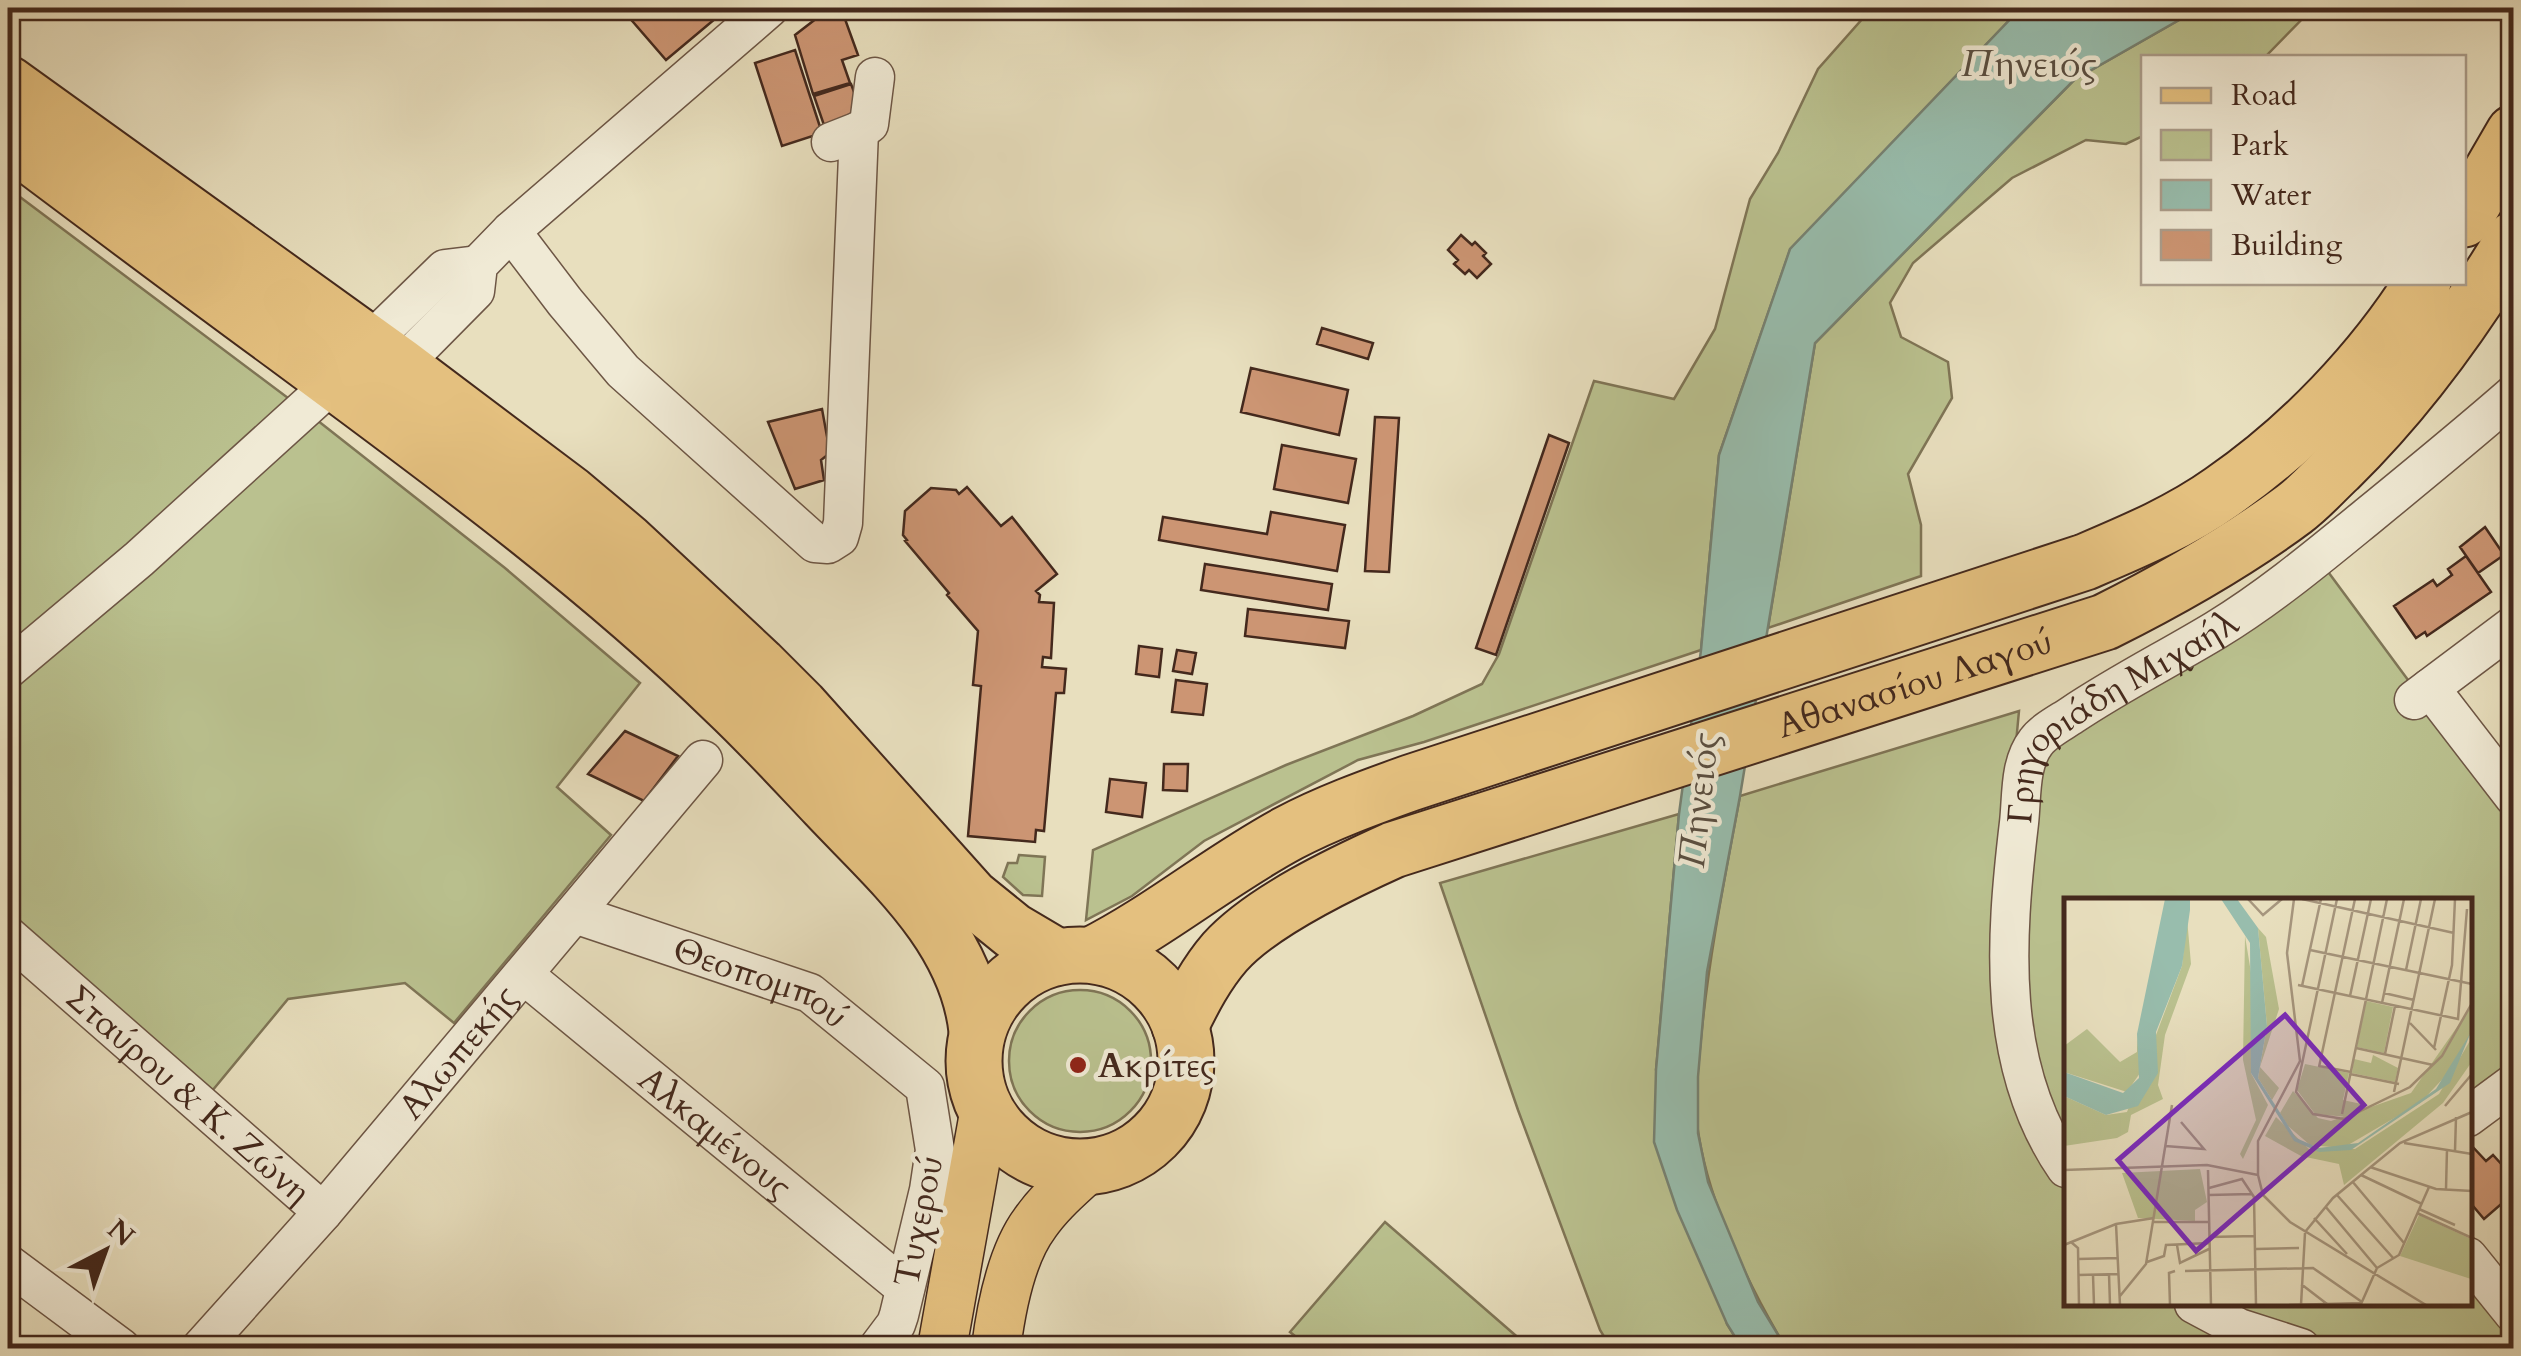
<svg xmlns="http://www.w3.org/2000/svg" width="2521" height="1356" viewBox="0 0 2521 1356" font-family="Cardo,serif">
<rect width="100%" height="100%" fill="#e8dfbe"/>
<filter id="stains"><feTurbulence type="fractalNoise" baseFrequency=".002" numOctaves="4"/><feColorMatrix values="0 0 0 0 .2 0 0 0 0 .09 0 0 0 0 .02 0 0 0 .5 -.17"/></filter>
<radialGradient id="worn" r=".72"><stop offset=".6" stop-color="#630" stop-opacity="0"/><stop offset="1" stop-color="#630" stop-opacity=".3"/></radialGradient>
<path fill="#bac18f" stroke="#7f7556" stroke-width="2.5" d="M1872,8h149l-231,242 -71,205 -18,195 -277,92 -66,18 -154,81 -72,55 -46,24 7,-70 193,-85 127,-49 69,-32 17,-30 95,-273 80,18 41,-70 35,-130 28,-46 40,-84z
M2200,8h113l-48,49 -121,1 -1,78 -17,8 -40,-4 -74,38 -99,85 -23,40 11,34 47,25 4,36 -44,76 13,51v51l-153,52 47,-285 259,-263z
M8,188l300,225 197,155 135,115 -83,104 54,48 -157,188 -49,-40 -117,16 -76,92 -204,-178z
M2326,569l187,253v239l-44,33 -1,-193h-402v241l-32,-68 -12,-70 16,-245z
M2019,711l-19,202 55,263 11,16v112h110l91,44h-481c-36,-60 -76,-142 -87,-211 -6,-32 -1,-67 2,-99 8,-82 24,-162 39,-242z
M1679,814l-23,256 71,254 15,24h-131l-11,-18 -82,-220 -78,-227z
M1019,855l26,2 -3,39 -19,-1 -20,-18 5,-14h9z
M1009 1061a71 71 0 1 1 142 0a71 71 0 1 1-142 0Z
M1385,1222l145,126h-220l-20,-16z
M2469,1283l44,58v7h-177l-40,-11 -74,-33h246z
M8,1337l78,11h-78z"/>
<path fill="#98bdad" stroke="#768273" stroke-width="2.5" d="M2021,8h179l-126,72 -259,263 -75,453 -33,176 -9,105v56l10,49 50,120 28,46h-44l-15,-24 -50,-114 -23,-68 2,-72 23,-256 22,-164 18,-195 71,-206z"/>
<path fill="#cc9573" stroke="#44291d" stroke-width="2.5" d="M621,8h107l-62,52z
M830,8h11l17,47 -16,5 8,23 -37,11 -18,-59z
M1040,8h41l-39,9z
M795,50l27,83 -40,13 -27,-83z
M851,84l13,34 -38,13 -12,-35z
M1461,235l11,10 3,-3 11,11 -3,3 8,8 -14,14 -8,-8 -4,4 -11,-10 4,-4 -10,-10z
M1322,328l51,15 -5,16 -51,-15z
M1251,368l97,22 -9,45 -98,-23z
M822,409l8,44 -9,7 3,20 -29,9 -27,-67z
M1375,417l24,1 -10,154 -24,-1z
M1549,435l20,8 -73,212 -20,-7z
M1282,445l74,14 -8,44 -74,-14z
M967,487l34,39 11,-9 45,57 -21,17 4,4 -1,7 15,1 -3,55 -8,-1 -1,10 24,2 -2,24h-8l-12,138 -8,-1 -1,12 -67,-6 13,-150 -8,-1 5,-54 -31,-36 2,-2 -44,-52 2,-1 -4,-5 2,-24 26,-23 25,2 3,4z
M1271,512l74,13 -8,46 -178,-31 4,-23 104,17z
M2485,527l19,28 -26,18 -18,-26z
M2466,556l25,36 -64,44 -2,-4 -9,6 -22,-32 39,-26 4,6 15,-11 -4,-6z
M1205,564l127,20 -4,26 -127,-20z
M1248,609l101,12 -4,27 -100,-12z
M1139,646l23,3 -3,28 -23,-3z
M1177,650l19,3 -4,21 -19,-3z
M1176,680l31,4 -4,31 -31,-3z
M625,731l53,25 -34,45 -56,-27z
M1164,764h24l-1,27 -24,-1z
M1110,779l36,4 -4,34 -36,-5z
M2471,1145l15,16 7,-6 21,23v15l-30,26 -16,-19v-53z"/>
<g fill="none" stroke-linecap="round" stroke-linejoin="round">
<g stroke="#6d5645" stroke-width="41">
<g id="minor">
<path d="M859,131l10,-7 6,-47"/>
<path d="M511,231l54,71 58,69 192,172 13,1 11,-7 4,-14 16,-392 -28,11"/>
<path d="M385,382l90,-91 3,-26 33,-34 258,-223"/>
<path d="M8,669l131,-110 195,-177 35,-39 76,-74 33,-4"/>
<path d="M2430,688l84,109"/>
<path d="M2414,700l100,-75"/>
<path id="s1" d="M575,914l235,79 115,94 10,63 -6,40 -30,125 -3,9 -18,24"/>
<path id="s2" d="M8,936l315,276"/>
<path id="s3" d="M524,975l381,313"/>
<path d="M2468,1117l46,-34"/>
<path id="s4" d="M2066,1168c-70,-102 -61,-227 -47,-345 3,-26 0,-59 17,-81 8,-11 24,-19 36,-27 46,-31 96,-56 144,-85 54,-33 103,-74 152,-114 49,-40 98,-80 146,-122"/>
<path d="M2468,1257l46,57"/>
<path d="M8,1264l113,84"/>
<path d="M2194,1304l45,24 62,20"/>
<path id="s5" d="M201,1348l122,-136 380,-452"/>
</g>
</g>
<g stroke="#44291d" stroke-width="51">
<path id="major" d="M942,1348l43,-240
M996,1348c5,-39 15,-93 39,-125 15,-22 35,-38 54,-56"/>
</g>
<g stroke="#44291d" stroke-width="59">
<g id="highway">
<path d="M8,84l392,282 170,128 57,48 132,123 41,41 171,191 42,34 44,26"/>
<path d="M8,139c92,69 185,139 278,207 151,112 304,223 440,355 35,33 67,68 100,103 62,66 141,132 151,227"/>
<path d="M2464,219l50,-86"/>
<circle cx="1080" cy="1061" r="106"/>
<path d="M1092,955c69,-35 128,-85 197,-122 38,-20 79,-35 121,-50l675,-221c47,-20 95,-40 137,-70 78,-54 150,-129 201,-210"/>
<path id="s6" d="M1180,1026c13,-27 26,-52 45,-74 37,-41 117,-79 168,-102l712,-228c66,-33 130,-69 189,-113 16,-12 30,-28 44,-41 70,-68 126,-146 176,-229"/>
</g>
</g>
<use href="#minor" stroke="#f0ead5" stroke-width="38"/>
<use href="#major" stroke="#e4c07f" stroke-width="48"/>
<use href="#highway" stroke="#e4c07f" stroke-width="55"/>
</g>
<circle fill="#8f2418" stroke="#f0ead5" stroke-width="4" cx="1078" cy="1065" r="10"/>
<g text-anchor="middle" stroke-width="9" stroke-linejoin="round" paint-order="stroke">
<g font-size="35" fill="#44291d" stroke="#f0ead5">
<text dy="12" stroke="none"><textPath href="#s6" startOffset="832">Αθανασίου Λαγού</textPath></text>
<text dy="12" stroke="none"><textPath href="#s4" startOffset="515">Γρηγοριάδη Μιχαήλ</textPath></text>
<text dy="12" stroke="none"><textPath href="#s1" startOffset="198">Θεοπομπού</textPath></text>
<text dy="12" stroke="none"><textPath href="#s5" startOffset="392">Αλωπεκής</textPath></text>
<text dy="12" stroke="none"><textPath href="#s2" startOffset="240">Σταύρου &amp; Κ. Ζώνη</textPath></text>
<text dy="12" stroke="none"><textPath href="#s3" startOffset="248">Αλκαμένους</textPath></text>
<text transform="translate(918 1221) rotate(-79)" y="12">Τυχερού</text>
</g>
<g font-size="35" font-weight="bold" fill="#44291d" stroke="#f0ead5" text-anchor="start">
<text x="1098" y="1077">Ακρίτες</text>
</g>
<g font-size="38" font-style="italic" fill="#594e41" stroke="#f0ead5">
<text x="2029" y="76">Πηνειός</text>
<text transform="translate(1698 800) rotate(-84)" y="13">Πηνειός</text>
</g>
</g>
<g transform="translate(2064 898)">
<rect width="408" height="408" fill="#e8dfbe"/>
<path d="M123,20l4,46 -26,71 -7,50 5,14 -32,16 -3,17 -11,6 -53,8v-50l42,19 21,-3 55,-146zM194,30l8,9 13,72 -19,58 19,21 -7,12 -14,-22 9,-52zM181,38l10,61 -4,76 17,32 -25,54 -3,-5 16,-34 -13,-60zM302,103l27,6 -9,46 -27,-6zM407,109v25l-19,37 -32,34 -77,45 -33,-3 -22,-19 -8,-13 13,-22 25,27 13,3 80,-28zM23,131l33,33 17,-10v-18l3,39 -13,19 -63,-20v-26zM407,141v24l-28,40 -99,82 -5,-21 -38,-8 -36,-20 11,-19 33,32h46l84,-55zM309,157l25,13 -3,14 -43,-9 2,-14 17,4zM241,166l44,9 -6,27 23,5 -18,12 -33,-3 -18,-24zM136,271l7,33 -12,8v11l-57,-3 -16,-45zM355,317l52,24v40l-71,-23z" fill="#bac18f"/>
<path d="M101,1h25v11l-8,56 -26,66 2,41 -20,33 -32,9 -42,-19v-24l59,21 16,-15 -2,-44zM157,1h16l21,29 9,98 -9,52 38,60 23,10 39,-5 78,-54 35,-57 -21,51 -99,67 -32,2 -25,-11 -43,-68 -1,-130z" fill="#98bdad"/>
<path fill="none" stroke="#a6967e" stroke-width="2.5" d="M184,1l15,16 19,-16M238,1l152,34M273,1l-41,193 17,22 31,5 66,-32 32,-31 30,-53M246,52l162,34M342,72l15,-71M234,87l160,34 9,-110M238,88l19,-87M320,95l30,7M286,98l21,-97M318,105l22,-104M346,125l26,27M292,150l77,17M370,150l18,-83 3,-66M321,156l10,-48M255,168l32,6M255,169l36,-168M286,176l49,10M330,194l41,-193M381,208l27,-32M278,216l45,-215M340,245l68,11M101,248l39,3 -23,-27M391,253l1,-34M306,269l66,22 36,2M0,272l143,-5 51,10v-34l42,-80 -13,-108 7,-54M144,272l3,135M194,277l5,20 27,27 136,83M297,277l61,29M288,283l52,62M145,290l33,-9 12,18 2,108M382,291l1,-40M145,297l43,-1M273,297l57,64M261,308l52,62M355,311l36,16M353,315l55,25M250,320l33,36M89,324h56M52,326l4,81M241,334l28,-34 67,-55 72,-31M145,339l46,-1M7,344l7,6 1,57M0,347l52,-21 38,-6M113,347l3,18 29,-14M192,351l43,-1M14,361l40,-1M83,364l17,-6 2,-11 43,-2M121,373l128,-3 49,34M45,376l1,31M14,377l41,-1M29,377l1,30M237,386l26,20M56,398l26,-32 26,-159M297,406l16,-36 22,-13 30,-68M106,407l-1,-32 6,-2M225,407l72,-2M237,407l4,-72"/>
<path fill="#7b2cbf" fill-opacity="0.15" stroke="#7b2cbf" stroke-width="5" d="M221,117l79,90 -168,146 -78,-91z"/>
<rect width="408" height="408" fill="none" stroke="#44291d" stroke-width="5"/>
</g>
<rect width="2521" height="1356" fill="none" stroke="#e8dfbe" stroke-width="40"/>
<rect x="10" y="10" width="2501" height="1336" fill="none" stroke="#44291d" stroke-width="5"/>
<rect x="20" y="20" width="2481" height="1316" fill="none" stroke="#44291d" stroke-width="2.5"/>
<rect x="2141" y="55" width="325" height="230" fill="#f0ead5" stroke="#ab9d8b" stroke-width="2.5"/>
<rect x="2161" y="88" width="50" height="15" fill="#e4c07f" stroke="#ab9d8b" stroke-width="2.5"/>
<text x="2231" y="105" font-size="30" fill="#44291d">Road</text>
<rect x="2161" y="130" width="50" height="30" fill="#bac18f" stroke="#ab9d8b" stroke-width="2.5"/>
<text x="2231" y="155" font-size="30" fill="#44291d">Park</text>
<rect x="2161" y="180" width="50" height="30" fill="#98bdad" stroke="#ab9d8b" stroke-width="2.5"/>
<text x="2231" y="205" font-size="30" fill="#44291d">Water</text>
<rect x="2161" y="230" width="50" height="30" fill="#cc9573" stroke="#ab9d8b" stroke-width="2.5"/>
<text x="2231" y="255" font-size="30" fill="#44291d">Building</text>
<g transform="translate(105 1251) rotate(41)" stroke="#f0ead5" stroke-width="8" paint-order="stroke">
<path d="M0-8L18 38L0 25L-18 38Z" fill="#44291d"/>
<text y="-15" font-size="28" font-weight="bold" text-anchor="middle" fill="#44291d">N</text>
</g>
<rect width="100%" height="100%" filter="url(#stains)"/>
<rect width="100%" height="100%" fill="url(#worn)"/>
</svg>
